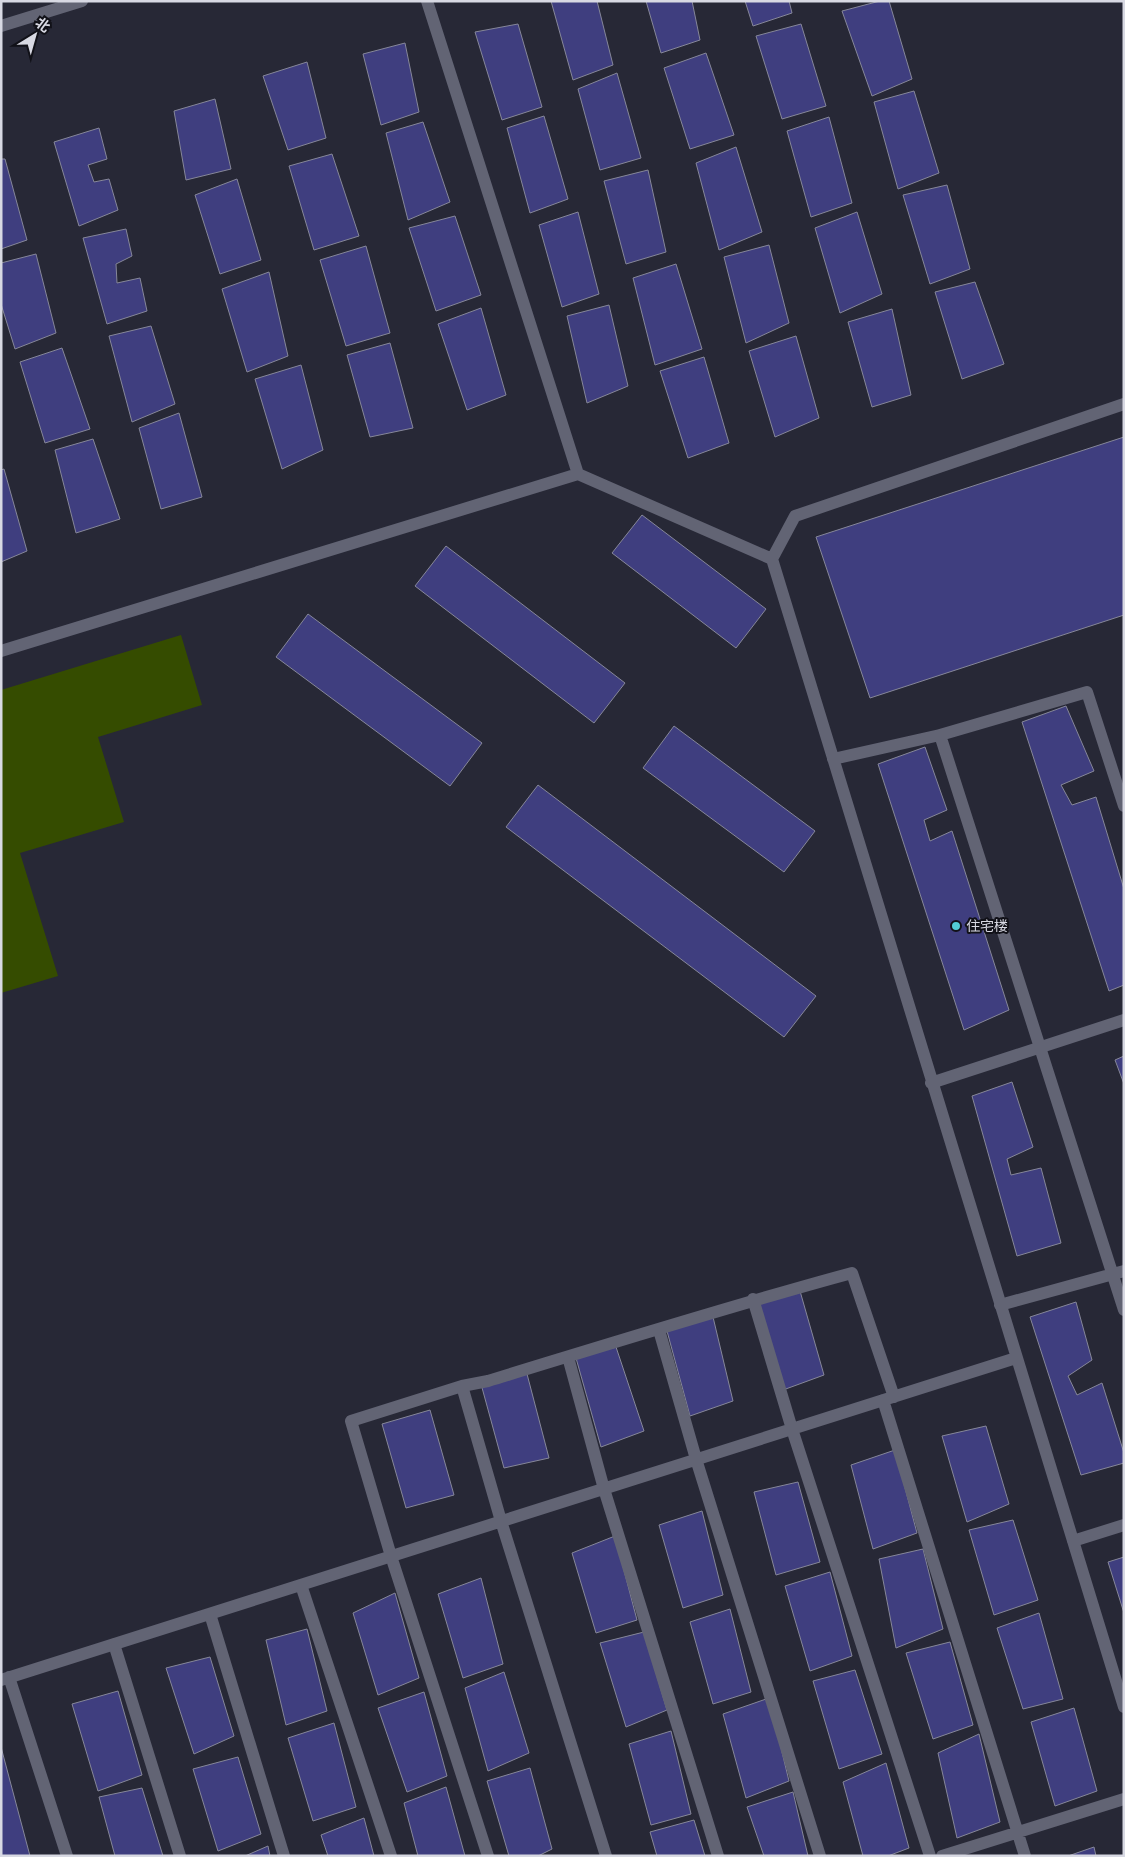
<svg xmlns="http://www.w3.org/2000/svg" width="1125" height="1857" viewBox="0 0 1125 1857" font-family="'Work Sans','Noto Sans SC',sans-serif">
<rect width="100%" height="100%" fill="#272836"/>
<path fill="#354c00" d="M181,635l21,70 -104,32 26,85 -104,31 38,123 -57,17v-303z"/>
<path fill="#3f3e7f" stroke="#868799" d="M551,1h46l16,64 -40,15z
M646,1h46l8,39 -39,13z
M745,1h44l3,12 -39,13z
M880,1h9l23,78 -40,17 -30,-85z
M518,24l24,83 -40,13 -27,-88z
M801,24l25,82 -44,13 -26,-83z
M405,43l14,69 -38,13 -18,-71z
M706,53l28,82 -44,14 -26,-81z
M307,62l19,76 -38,12 -25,-74z
M617,73l24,85 -41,12 -22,-81z
M914,91l25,82 -41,16 -24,-87z
M215,99l16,70 -45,11 -12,-69z
M544,116l24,83 -38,14 -23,-85z
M829,117l23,86 -41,14 -24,-86z
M423,122l27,80 -42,18 -22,-87z
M99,128l8,31 -19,6 6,17 15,-3 9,31 -39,16 -25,-84z
M736,147l26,85 -43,18 -23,-87z
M332,154l27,82 -45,14 -25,-84z
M1,159h4l22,81 -26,9z
M648,170l18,82 -40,12 -22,-83z
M237,179l24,81 -41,14 -25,-79z
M947,185l23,84 -40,15 -27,-89z
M578,212l21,82 -37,13 -23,-82z
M857,212l25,82 -42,19 -25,-85z
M455,216l26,79 -45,16 -27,-83z
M126,229l6,27 -16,8 1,19 23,-5 7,33 -40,13 -24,-86z
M769,245l20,78 -43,20 -22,-86z
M366,246l24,87 -44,13 -26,-86z
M36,254l20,79 -41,16 -14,-45v-41z
M676,264l26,85 -47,16 -22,-87z
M269,272l19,84 -41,16 -25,-83z
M975,282l29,82 -42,15 -27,-87z
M609,305l19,81 -41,17 -20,-87z
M481,308l25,87 -39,15 -29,-86z
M892,309l19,86 -39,12 -24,-85z
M151,326l24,78 -43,18 -23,-86z
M796,336l23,82 -44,19 -26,-86z
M390,343l23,85 -43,9 -23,-82z
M62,348l28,81 -45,14 -25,-81z
M704,357l25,86 -41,15 -28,-87z
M301,365l22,85 -41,19 -27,-90z
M179,413l23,84 -41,12 -22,-81z
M1124,437v178l-254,83 -54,-161z
M93,439l27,80 -44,14 -21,-83z
M4,469l23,82 -26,11v-92z
M642,515l124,94 -30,39 -124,-95z
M446,546l179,137 -31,40 -179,-137z
M308,614l174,129 -32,43 -174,-129z
M1066,706l28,65 -33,14 11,20 24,-8 28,92v96l-15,6 -87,-269z
M674,726l141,105 -31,41 -141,-104z
M925,747l22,63 -23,10 6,21 22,-10 57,179 -45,20 -86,-266z
M538,785l278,211 -32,41 -278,-210z
M1124,1056v28l-9,-24z
M1012,1082l21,65 -26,12 4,16 30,-7 20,75 -44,13 -45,-160z
M800,1291l24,84 -41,15 -25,-87z
M1076,1302l16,58 -24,16 9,19 25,-12 22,70v10l-43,12 -51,-158z
M713,1317l20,84 -43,15 -23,-85z
M616,1347l28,84 -43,16 -25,-89z
M527,1374l22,84 -45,10 -23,-84z
M430,1410l24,85 -48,13 -24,-84z
M986,1426l23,78 -42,18 -25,-86z
M895,1450l22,83 -44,16 -22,-84z
M798,1482l22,80 -44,13 -22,-83z
M702,1511l21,84 -40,13 -24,-83z
M1013,1520l25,80 -44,15 -25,-85z
M615,1536l22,84 -41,13 -24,-80z
M923,1549l20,80 -47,19 -17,-89z
M1124,1557v56l-16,-51z
M830,1572l22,84 -42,15 -25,-85z
M481,1578l22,86 -40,14 -25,-84z
M395,1593l24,85 -41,17 -25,-82z
M730,1609l21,83 -38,12 -23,-82z
M1039,1613l24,86 -40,10 -26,-81z
M307,1629l20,82 -41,14 -20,-85z
M644,1632l23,78 -41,17 -26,-84z
M950,1642l23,83 -40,14 -27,-86z
M210,1657l24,79 -40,18 -28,-86z
M855,1670l27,84 -43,15 -26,-88z
M504,1672l25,81 -41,18 -23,-83z
M118,1691l24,84 -44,16 -26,-87z
M424,1692l23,84 -40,16 -29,-84z
M769,1698l20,83 -43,17 -23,-84z
M1074,1708l23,83 -42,15 -24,-84z
M334,1723l22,84 -43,14 -25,-83z
M671,1731l20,83 -40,11 -22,-81z
M979,1734l21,88 -43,16 -19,-85z
M1,1747l29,109h-29z
M238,1757l23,77 -43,17 -25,-82z
M886,1763l23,85 -21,8h-25l-20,-74z
M530,1768l22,81 -14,7h-29l-22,-75z
M446,1787l19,69h-47l-14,-53z
M142,1788l21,68h-48l-16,-59z
M793,1792l15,64h-44l-17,-49z
M364,1818l10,38h-46l-7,-21z
M694,1820l11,36h-48l-7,-24z
M268,1846l2,10h-25z
M1094,1847l2,9h-28z"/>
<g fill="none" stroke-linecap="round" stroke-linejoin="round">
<path stroke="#626474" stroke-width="12" d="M427,1l151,473
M772,559l23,-43 329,-112
M1,651l577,-177 194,85 352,1148
M940,735l184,575
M833,759l107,-24 147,-43 37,114
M931,1083l193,-63
M753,1299l39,130 138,427
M1000,1305l124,-34
M659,1330l37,129 124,397
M568,1357l36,132 114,367
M462,1386l39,135 105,335
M883,1400l142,456
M1073,1541l51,-16
M301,1585l90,271
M210,1614l74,242
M114,1644l66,212
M9,1677l58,179
M1,1680l1015,-322
M488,1856l-97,-300 -40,-135 111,-35 26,-5c121,-37 242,-75 364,-108l42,124
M942,1856l182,-57"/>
<path stroke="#626474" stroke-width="12" d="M1,26l81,-25"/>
</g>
<circle fill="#52ccd5" stroke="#111118" stroke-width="2" cx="956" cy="926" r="5"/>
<g text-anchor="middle" stroke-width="4" stroke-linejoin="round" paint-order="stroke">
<g font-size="14" fill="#d8d9e3" stroke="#111118" text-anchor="start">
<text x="966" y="931">住宅楼</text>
</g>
</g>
<rect width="1125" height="1857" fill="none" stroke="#d8d9e3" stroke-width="5"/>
<g transform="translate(35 35) rotate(37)" stroke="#111118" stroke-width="4" paint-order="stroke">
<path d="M0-4L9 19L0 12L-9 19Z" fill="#d8d9e3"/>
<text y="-8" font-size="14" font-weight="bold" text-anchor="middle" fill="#d8d9e3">北</text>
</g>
</svg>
